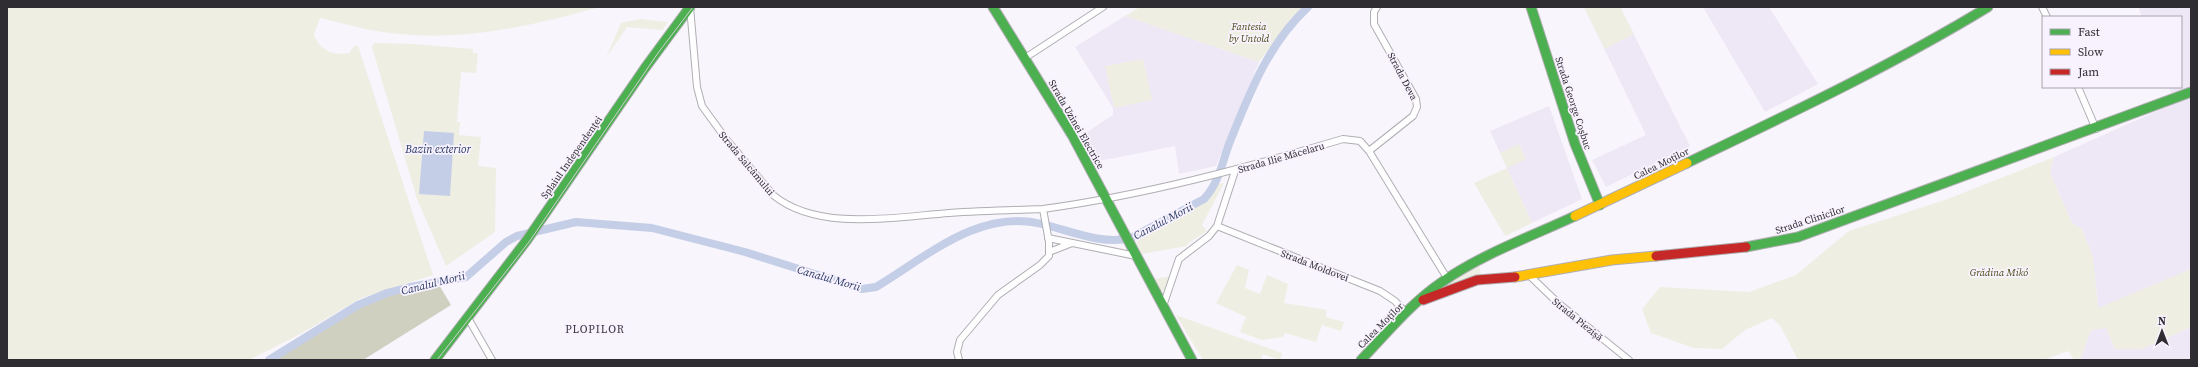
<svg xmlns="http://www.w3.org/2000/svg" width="2198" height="367" viewBox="0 0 2198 367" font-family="'Source Serif 4',serif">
<rect width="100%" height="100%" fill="#f8f5fc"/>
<path fill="#eee8f6" d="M1584,7h36l70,139 -84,41 -14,-27 54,-25z
M1703,7h66l49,77 -53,28z
M2138,7h53v262l-93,40 -5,-52 -11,-28 -10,-6 -22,-50 4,-16 121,-54 -6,-16h12v-70h-39z
M1125,16l134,46 -43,104 -37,8 -4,-28 -76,15 -15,-27 29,-19v-7l-38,-61z
M1549,106l33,93 -50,24 -42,-92z
M2106,327l9,22h27l49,-22v33h-111l11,-30z"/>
<path fill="#efeee3" d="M7,7h593c-66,18 -131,34 -200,27 -28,-2 -54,-10 -80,-16l-6,17c7,16 18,21 35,18l5,-7h4l75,229 -72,23 -59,35 -53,27h-242z
M1140,7h163l-14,14 -30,41 -134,-46z
M1584,7h36l14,27 -29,15z
M640,19l28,3 -6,8 -35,-3 -21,31 15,-35z
M374,43l40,1 59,5v4h5l-2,20 -15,-1 -4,50h3l-1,13 22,2 -3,29 18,2 -1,64 -49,34 -29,-67 -45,-152z
M1143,59l9,41 -38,8 -9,-42z
M1519,144l7,15 -19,9 25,55 -27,13 -31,-53 33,-15 -7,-15z
M2054,157l-4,16 22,50 10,6 11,28 5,51 93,-39v58l-49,22h-27l-9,-21 -15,2 -11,30h-6l-6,-9 -25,9h-245l-17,-33 -9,-9 -27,12 -23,19 -28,-1 -43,-15 -9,-24 18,-22 89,5 47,-17 53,-44 96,-31z
M1224,183l-22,42 5,6 -20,13v2l-45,8 -6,-12 2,-1 -1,-3c21,-9 72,-32 79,-54z
M1237,265l12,5 -4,18 15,6 7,-19 21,9 -4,19 43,7 -1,7 18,5 -3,9 -19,-6 -6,17 -31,-9 -2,4 -21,3 -22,-8 6,-15 -30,-14z
M1479,265l2,10 -38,12z
M1171,276l-6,15h-5l-5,-12z
M1176,315l106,38 -2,7 -17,-6 -2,6h-58z"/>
<path fill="#d0d0c1" d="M439,285l12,20 -88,55h-92l88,-53 28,-11z"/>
<path fill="#c4cee6" d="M424,131l30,2 -4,63 -31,-2z"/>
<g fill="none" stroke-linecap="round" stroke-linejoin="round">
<path stroke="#c4cee6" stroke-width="8" d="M269,360l89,-55 29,-12 23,-6 56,-10 40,-35 11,-6 59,-14 76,6 93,24 117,37 14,-2c50,-30 104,-79 166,-63 29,7 59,21 89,14l73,-39c15,-16 18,-36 25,-55 20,-50 39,-100 79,-137"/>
<g stroke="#afaeb2" stroke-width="8">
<path id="street" d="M690,7l7,80 5,19 24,33 47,56c45,37 122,22 176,18 32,-2 63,-3 94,-4 102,-14 202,-41 300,-70l17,2 9,10 78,127
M2042,7l5,10
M1025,58l78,-51
M2078,87l18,42
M1369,151l44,-35 4,-9 -1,-8 -42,-75v-12l3,-5
M1217,226l163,65 15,10 11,12
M1048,238l88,18
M1049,252l23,-9
M1530,276l27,26 72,58
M1163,306l16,-47 30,-23 8,-10 18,-55
M468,318l24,42
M959,360l-2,-8 3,-12 38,-45 42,-30 9,-9v-14l-6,-33"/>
</g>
<g stroke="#afaeb2" stroke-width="11">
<path id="fast" d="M993,7l79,128 120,225
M1531,7l44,137 25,61
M1687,163c102,-49 204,-97 301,-156
M1746,247l52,-10 393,-145
M435,360l92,-120 118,-172 45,-61
M1361,360c25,-26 50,-57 81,-78 40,-28 88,-45 133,-66"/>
</g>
<g stroke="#afaeb2" stroke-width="11">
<path id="slow" d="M1575,216l112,-53
M1515,277l97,-17 44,-4"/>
</g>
<g stroke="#afaeb2" stroke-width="11">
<path id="jam" d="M1656,256l90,-9
M1423,300l54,-20 38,-3"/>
</g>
<use href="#street" stroke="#fefeff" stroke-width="6"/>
<use href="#fast" stroke="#4caf50" stroke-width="9"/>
<use href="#slow" stroke="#ffc107" stroke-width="9"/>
<use href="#jam" stroke="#c62828" stroke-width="9"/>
<path stroke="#d1d0d2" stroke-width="1" d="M437,360l92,-118 129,-189 35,-46"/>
</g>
<g text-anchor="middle" stroke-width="3.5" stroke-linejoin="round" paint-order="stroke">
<g font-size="10" font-style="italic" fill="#494a11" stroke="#f8f2ff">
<text x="1249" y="30">Fantesia<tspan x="1249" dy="12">by Untold</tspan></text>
<text x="1999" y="276">Grădina Mikó</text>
</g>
<g font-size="10" fill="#302d32" stroke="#f8f2ff">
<text transform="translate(1403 76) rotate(62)" y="4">Strada Deva</text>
<text transform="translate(1574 103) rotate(72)" y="4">Strada George Coșbuc</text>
<text transform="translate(1077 124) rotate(60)" y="4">Strada Uzinei Electrice</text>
<text transform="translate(571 157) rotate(-55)" y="4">Splaiul Independenței</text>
<text transform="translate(1281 157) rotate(-16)" y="4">Strada Ilie Măcelaru</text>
<text transform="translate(747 163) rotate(50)" y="4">Strada Salcâmului</text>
<text transform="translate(1661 163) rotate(-26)" y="4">Calea Moților</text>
<text transform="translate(1810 219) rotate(-18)" y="4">Strada Clinicilor</text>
<text transform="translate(1315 265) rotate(21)" y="4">Strada Moldovei</text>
<text transform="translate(1578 319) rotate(39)" y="4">Strada Piezișă</text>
<text transform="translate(1380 325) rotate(-45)" y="4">Calea Moților</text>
</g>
<g font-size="11" font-style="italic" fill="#1e315a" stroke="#f8f2ff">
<text x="438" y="153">Bazin exterior</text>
<text transform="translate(1163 221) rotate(-28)" y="4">Canalul Morii</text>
<text transform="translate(829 278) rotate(16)" y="4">Canalul Morii</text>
<text transform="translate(433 283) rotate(-14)" y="4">Canalul Morii</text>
</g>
<g font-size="11" letter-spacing="1" fill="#3c3741" stroke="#f8f2ff">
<text x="595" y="333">PLOPILOR</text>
</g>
</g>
<rect width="2198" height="367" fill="none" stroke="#302d32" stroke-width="16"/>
<rect x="2042" y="16" width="140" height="72" fill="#f8f2ff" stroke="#a8a3ad"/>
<rect x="2050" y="29" width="20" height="6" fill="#4caf50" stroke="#a8a3ad"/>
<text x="2078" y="36" font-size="12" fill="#302d32">Fast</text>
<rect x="2050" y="49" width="20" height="6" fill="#ffc107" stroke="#a8a3ad"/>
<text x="2078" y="56" font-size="12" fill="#302d32">Slow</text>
<rect x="2050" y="69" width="20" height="6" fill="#c62828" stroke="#a8a3ad"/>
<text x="2078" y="76" font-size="12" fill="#302d32">Jam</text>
<g transform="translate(2162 331)" stroke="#f8f2ff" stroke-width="3" paint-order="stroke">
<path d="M0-3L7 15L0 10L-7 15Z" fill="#302d32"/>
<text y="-6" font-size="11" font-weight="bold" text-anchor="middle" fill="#302d32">N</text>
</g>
</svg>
